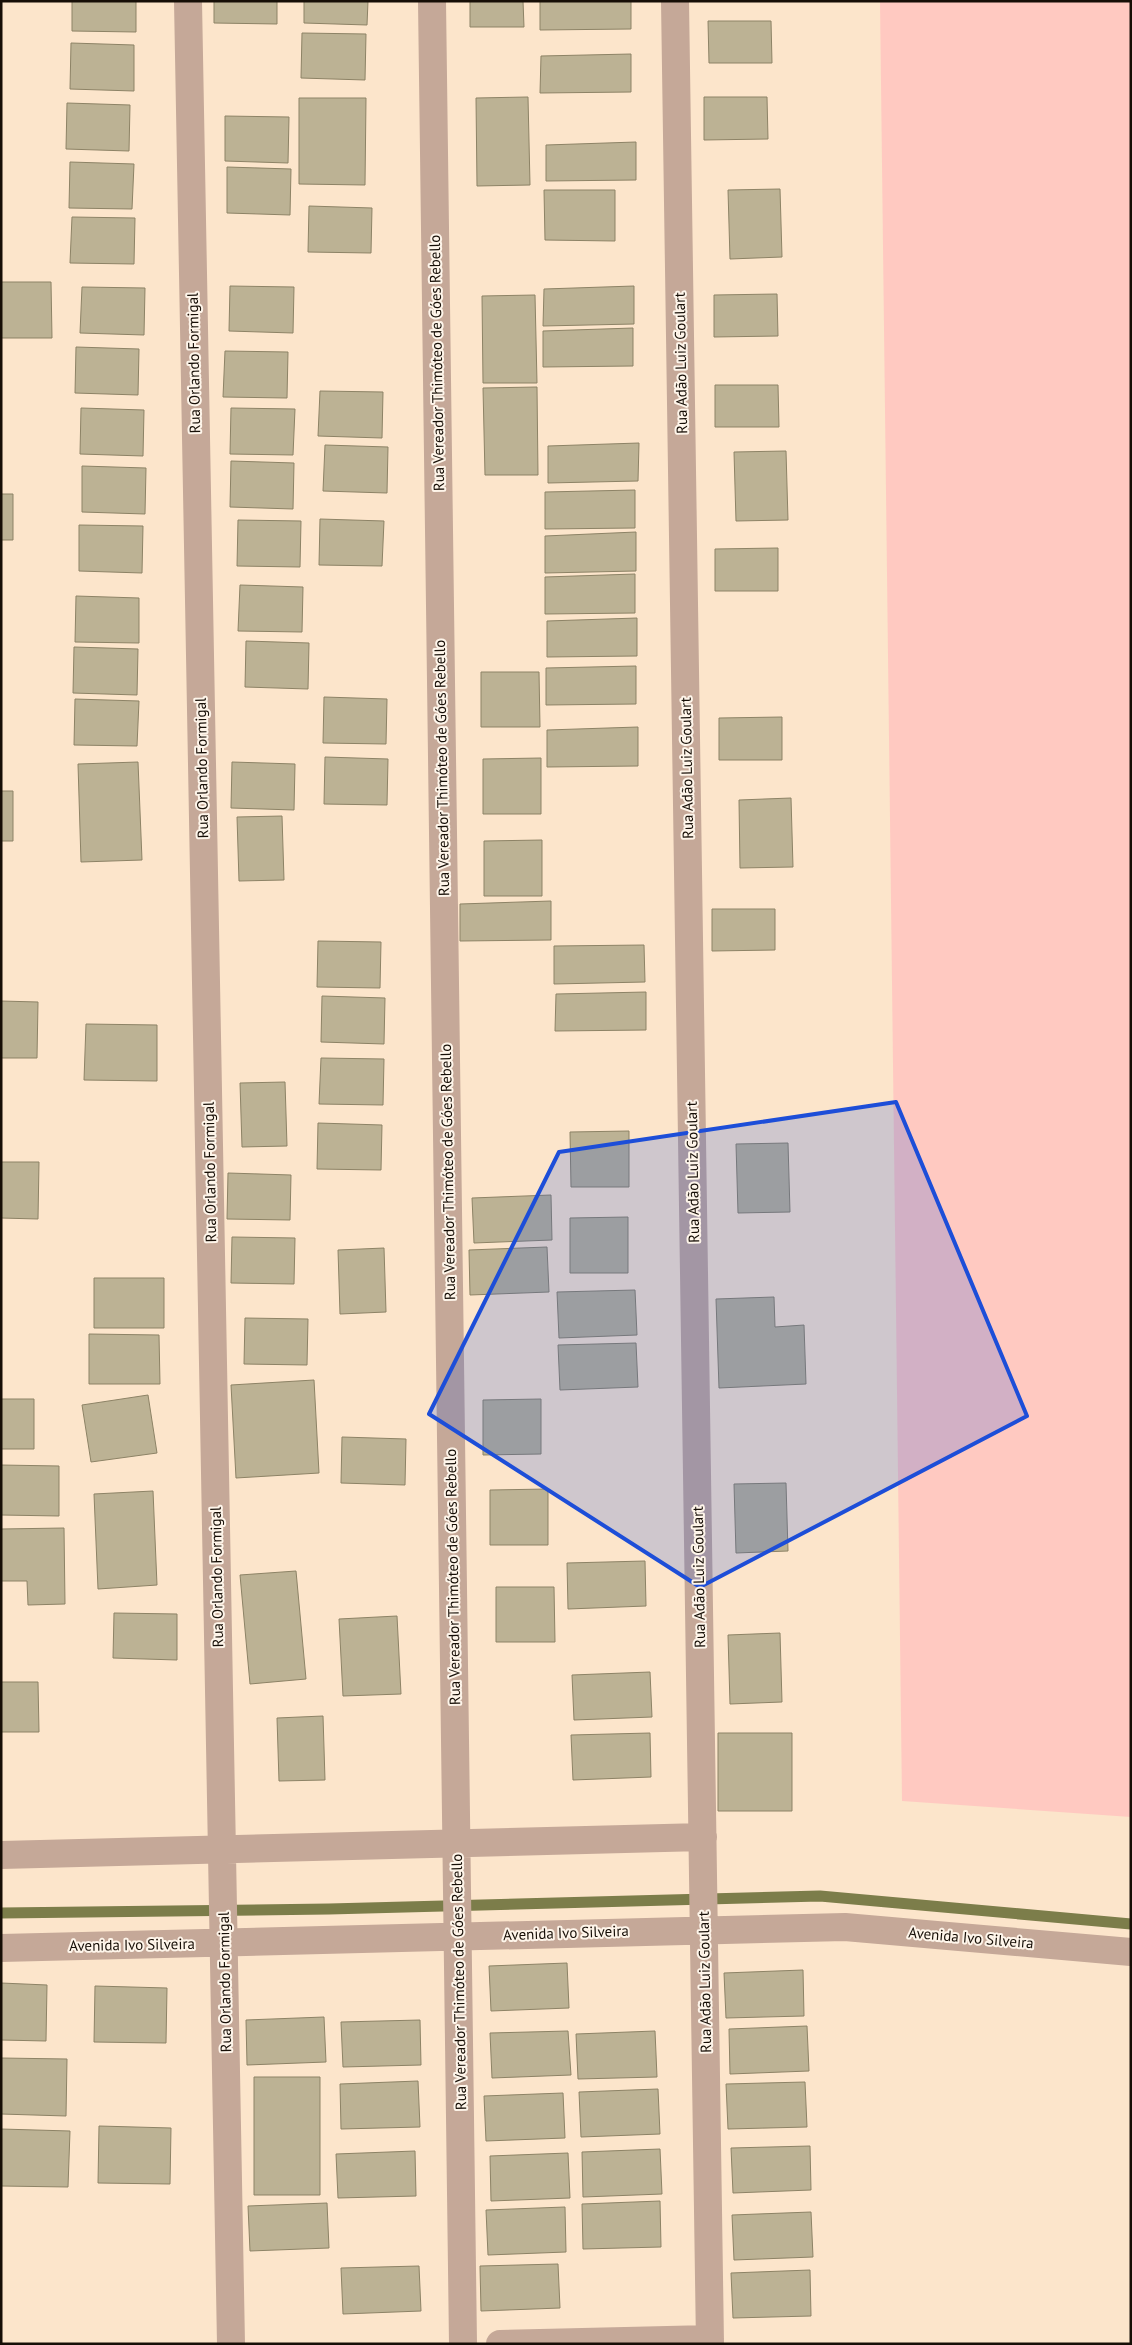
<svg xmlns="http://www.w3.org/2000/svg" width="1132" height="2345" viewBox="0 0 1132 2345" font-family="'PT Sans',sans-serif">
<rect width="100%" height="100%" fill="#fce5cb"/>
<path fill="#ffc9c1" d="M880,1h251v1816l-229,-16z"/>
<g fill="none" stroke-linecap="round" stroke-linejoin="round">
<path stroke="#7c7d4a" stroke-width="11" d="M1,1913l328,-4 491,-13 311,28"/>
</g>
<path fill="#bcb294" stroke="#8d8366" d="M72,1h64v31l-64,-1z
M214,1h63v23l-63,-1z
M304,1h64l-1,24 -63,-2z
M470,1h53l1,26h-54z
M540,1h91v28l-91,1z
M708,21h63l1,42h-63z
M302,33l64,1 -1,46 -64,-2z
M71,43l63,2v46l-64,-2z
M631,54v38l-91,1 1,-37z
M528,97l2,88 -53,1 -1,-88z
M704,97h63l1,42 -64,1z
M299,98h67l-1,87 -66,-1z
M67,103l63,2 -1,46 -63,-2z
M225,116l64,1 -1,46 -63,-2z
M636,142v38l-90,1v-36z
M70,162l64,2 -2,45 -63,-1z
M227,167l64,2 -1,46 -63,-2z
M780,189l2,68 -52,2 -2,-69z
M544,190h71v51l-70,-1z
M309,206l63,2 -1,45 -63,-1z
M72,217l63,1 -1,46 -64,-1z
M1,282h50l1,56h-51z
M230,286l64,1 -1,46 -64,-2z
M634,286v38l-91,2 1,-37z
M82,287l63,1 -1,47 -64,-2z
M777,294l1,42 -64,1v-42z
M535,295l2,88h-54l-1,-87z
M633,328v38l-90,1v-36z
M76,347l63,2 -1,46 -63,-2z
M225,351l63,1 -1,46 -64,-1z
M715,385h63l1,42h-64z
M537,387l1,88h-53l-2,-87z
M320,391l63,1 -1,46 -64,-2z
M81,408l63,2 -1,46 -63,-2z
M231,408l64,1 -2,46 -63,-1z
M639,443l-1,38 -90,2v-37z
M325,445l63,2 -1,46 -64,-2z
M786,451l2,69 -52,1 -2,-69z
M231,461l63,2 -1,46 -63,-2z
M82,466l64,2 -1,46 -63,-2z
M635,490v38l-90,1v-37z
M1,494h12v46h-12z
M320,519l64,2 -2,45 -63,-1z
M238,520l63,1 -1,46 -63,-1z
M79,525l64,1 -1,47 -63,-2z
M636,532v39l-91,2v-37z
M778,548v43h-63v-42z
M635,574v39l-90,1v-37z
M240,585l63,2 -1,45 -64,-1z
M76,596l63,2v45l-64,-1z
M637,618v38l-90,1v-36z
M246,641l63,2 -1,46 -63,-2z
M74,647l64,2 -1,46 -64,-2z
M636,666v38l-90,1v-37z
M481,672h58l1,55h-59z
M324,697l63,2 -1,45 -63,-1z
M75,699l64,2 -2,45 -63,-1z
M782,717v43h-63v-42z
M638,727v39l-91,1v-37z
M325,757l63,2 -1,46 -63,-1z
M541,758v56h-58v-55z
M138,762l4,98 -61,2 -3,-98z
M232,762l63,2 -1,46 -63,-2z
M1,791h12v50h-12z
M791,798l2,69 -53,1 -1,-68z
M282,816l2,64 -45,1 -2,-64z
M542,840v56h-58v-55z
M551,901v39l-91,1v-37z
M712,909h63v41l-63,1z
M318,941l63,1 -1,46 -63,-1z
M644,945l1,37 -91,2v-38z
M646,992v38l-91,1 1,-37z
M322,996l63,2 -1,46 -63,-2z
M1,1001l37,1 -1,56h-36z
M86,1024l71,1v56l-73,-1z
M321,1058l63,1 -1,46 -64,-1z
M285,1082l2,64 -45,1 -2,-64z
M318,1123l64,2 -1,45 -64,-1z
M629,1131v56h-58l-1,-55z
M788,1143l2,69 -52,1 -2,-69z
M1,1162h38l-1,57 -37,-1z
M228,1173l63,2 -1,45 -63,-1z
M551,1195l1,45 -78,3 -2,-45z
M628,1217v56h-58v-55z
M232,1237l63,1 -1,46 -63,-1z
M547,1247l2,45 -79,3 -1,-45z
M384,1248l2,64 -46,2 -2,-64z
M94,1278h70v50h-70z
M635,1290l2,45 -78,3 -2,-46z
M774,1297l1,30 29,-2 2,59 -87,4 -3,-89z
M245,1318l63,1 -1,46 -63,-1z
M89,1334l70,1 1,49h-71z
M636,1343l2,44 -78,3 -2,-45z
M314,1380l5,93 -83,5 -5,-93z
M148,1395l9,58 -66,9 -9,-57z
M1,1399h33v50h-33z
M541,1399v55l-58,1v-55z
M342,1437l64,2 -1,46 -64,-2z
M1,1465l58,1v50l-58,-1z
M786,1483l2,68 -52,2 -2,-69z
M548,1489v56h-58v-55z
M153,1491l4,94 -59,4 -4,-95z
M64,1528l1,76 -37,1 -1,-24h-26v-52z
M645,1561l1,45 -78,3 -1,-46z
M296,1571l10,108 -56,5 -10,-109z
M496,1587h58l1,55h-59z
M114,1613l63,1v46l-64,-2z
M397,1616l4,78 -58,2 -4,-77z
M780,1633l2,69 -52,2 -2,-69z
M650,1672l2,45 -78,3 -2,-45z
M1,1682h37l1,50h-38z
M323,1716l2,64 -46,1 -2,-63z
M650,1733l1,44 -78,3 -2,-45z
M718,1733h74v78h-74z
M567,1963l2,45 -78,3 -2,-45z
M803,1970l1,46 -78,2 -2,-45z
M1,1983l46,2 -1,56 -45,-1z
M95,1986l72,2 -1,55 -72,-1z
M324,2017l2,45 -79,3 -1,-45z
M420,2020l1,45 -78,2 -2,-45z
M807,2026l2,45 -79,3 -1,-45z
M568,2031l3,44 -79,3 -2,-45z
M655,2031l2,46 -79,2 -2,-45z
M1,2058l66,1 -1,57 -65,-2z
M254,2077h66v118h-66z
M418,2081l2,46 -79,2 -1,-45z
M805,2082l2,45 -79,2 -2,-45z
M658,2089l2,45 -79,3 -2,-45z
M563,2093l2,45 -79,3 -2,-45z
M99,2126l72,2 -1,56 -72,-1z
M1,2129l69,2 -2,56 -67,-1z
M810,2146l1,44 -78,3 -2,-45z
M660,2149l2,45 -79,3 -1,-45z
M415,2151l1,45 -78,2 -2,-44z
M568,2153l2,45 -79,3 -1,-45z
M660,2201l1,46 -78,2 -1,-45z
M327,2203l2,45 -79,3 -2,-45z
M565,2207l1,45 -78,3 -2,-45z
M811,2212l2,45 -79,3 -2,-45z
M558,2264l2,44 -79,3 -1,-45z
M419,2266l2,45 -78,3 -2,-46z
M810,2270l1,46 -78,2 -2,-45z"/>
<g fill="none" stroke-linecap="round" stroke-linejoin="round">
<path stroke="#c5a898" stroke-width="28" d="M188,1l43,2343
M432,1l31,2343
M675,1l35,2343
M1,1855l702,-18
M1,1948l844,-21 286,25
M500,2344l210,-5"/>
</g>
<path fill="#1d4ed8" fill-opacity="0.2" stroke="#1d4ed8" stroke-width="4" stroke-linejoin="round" d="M896,1102l131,314 -327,171 -271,-173 130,-262z"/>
<g text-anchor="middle" stroke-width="4" stroke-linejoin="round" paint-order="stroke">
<g font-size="15" fill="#160e06" stroke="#fef5ea">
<text transform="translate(194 363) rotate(-91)" y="5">Rua Orlando Formigal</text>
<text transform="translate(437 363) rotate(-91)" y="5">Rua Vereador Thimóteo de Góes Rebello</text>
<text transform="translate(681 363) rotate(-91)" y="5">Rua Adão Luiz Goulart</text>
<text transform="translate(202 768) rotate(-91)" y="5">Rua Orlando Formigal</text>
<text transform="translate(442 768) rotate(-91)" y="5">Rua Vereador Thimóteo de Góes Rebello</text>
<text transform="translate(687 768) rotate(-91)" y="5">Rua Adão Luiz Goulart</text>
<text transform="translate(210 1172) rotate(-91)" y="5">Rua Orlando Formigal</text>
<text transform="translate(448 1172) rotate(-91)" y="5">Rua Vereador Thimóteo de Góes Rebello</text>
<text transform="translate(693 1172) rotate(-91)" y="5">Rua Adão Luiz Goulart</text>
<text transform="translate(217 1577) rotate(-91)" y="5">Rua Orlando Formigal</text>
<text transform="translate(453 1577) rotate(-91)" y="5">Rua Vereador Thimóteo de Góes Rebello</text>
<text transform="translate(699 1577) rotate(-91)" y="5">Rua Adão Luiz Goulart</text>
<text transform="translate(566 1933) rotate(-2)" y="5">Avenida Ivo Silveira</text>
<text transform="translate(971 1938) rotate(5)" y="5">Avenida Ivo Silveira</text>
<text transform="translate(132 1945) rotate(-1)" y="5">Avenida Ivo Silveira</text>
<text transform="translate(225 1982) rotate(-91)" y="5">Rua Orlando Formigal</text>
<text transform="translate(459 1982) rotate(-91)" y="5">Rua Vereador Thimóteo de Góes Rebello</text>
<text transform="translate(705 1982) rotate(-91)" y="5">Rua Adão Luiz Goulart</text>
</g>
</g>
<rect width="1132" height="2345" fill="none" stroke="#160e06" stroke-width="5"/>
</svg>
